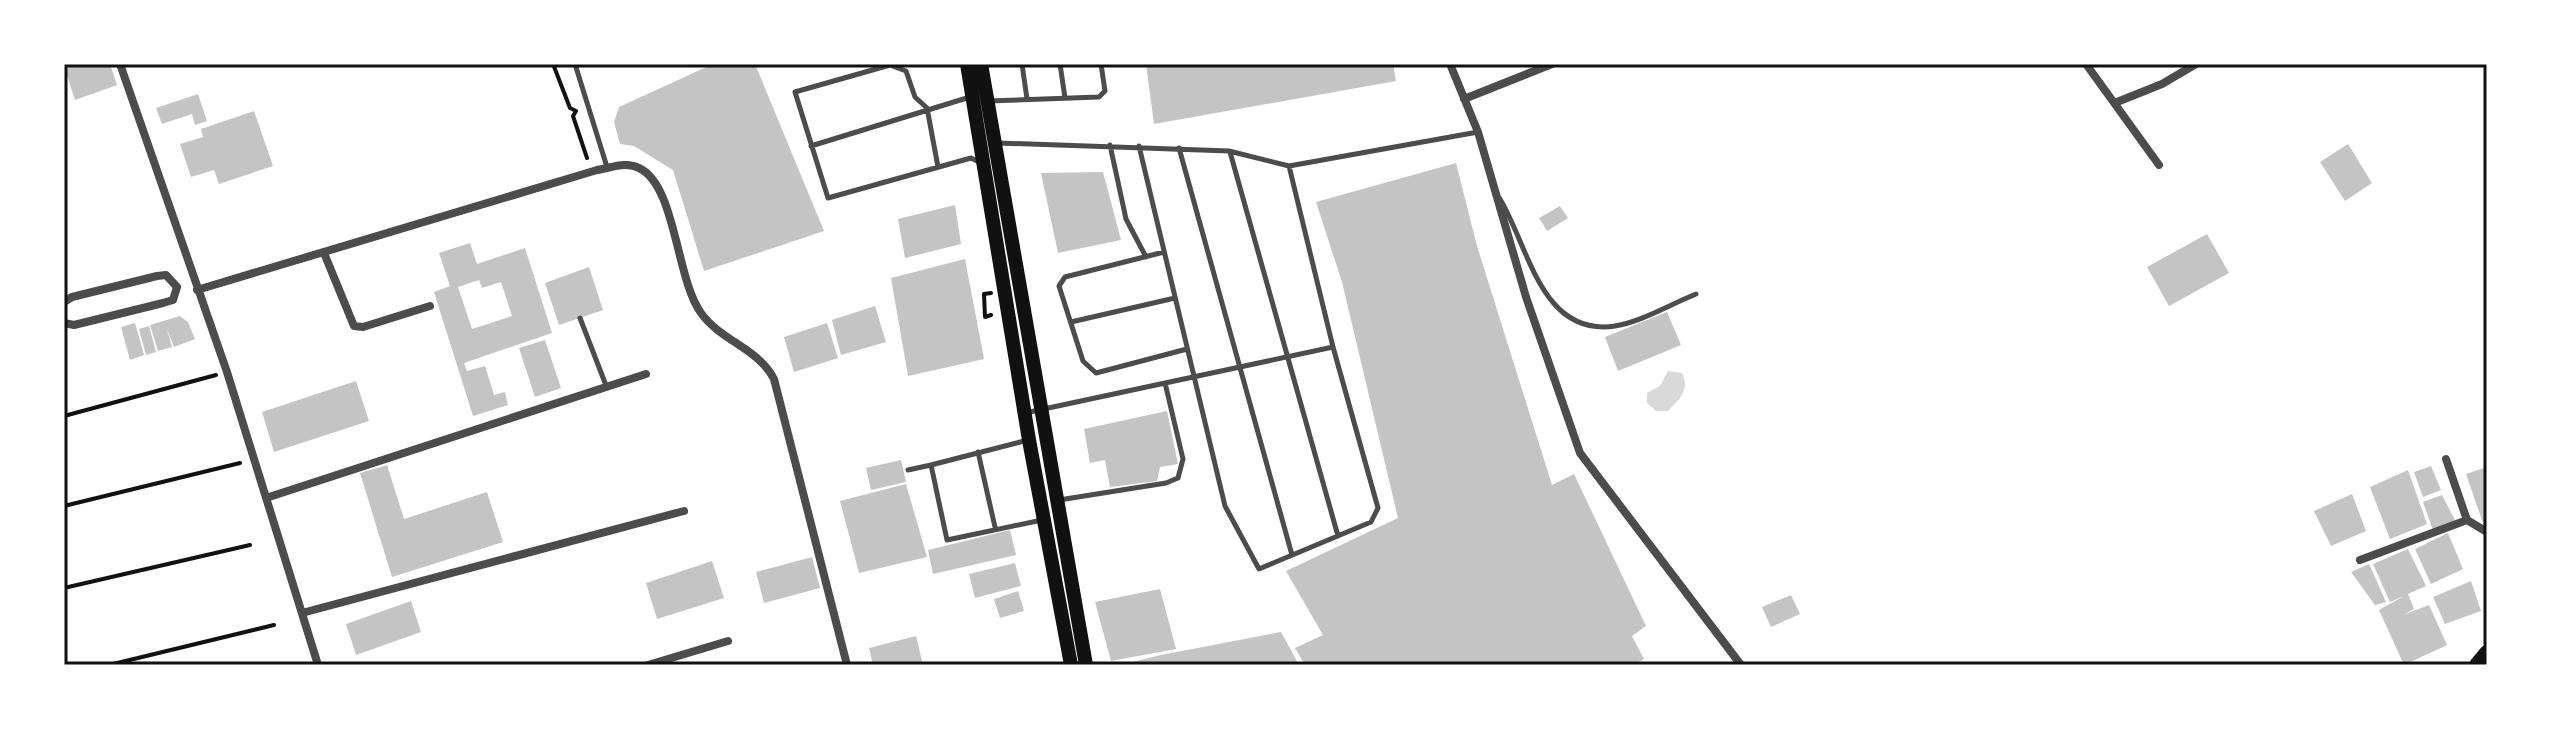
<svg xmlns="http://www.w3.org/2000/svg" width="2551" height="729" viewBox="0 0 2551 729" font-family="'Nunito Sans',sans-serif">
<rect width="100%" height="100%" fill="#fff"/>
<path fill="#d9d9d9" d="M1668,371l14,2c8,17 -2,26 -14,38h-12l-9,-8v-10l13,-7z"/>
<path fill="#c4c4c4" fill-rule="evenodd" d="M79,64h31l7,21 -42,15 -10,-31z
M713,64h42l69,167 -120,40 -31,-101 -39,-24 -14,-2 -6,-22 5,-15z
M1146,64h247l3,17 -242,43z
M198,94l9,27 -12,4 -3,-11 -30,10 -6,-16z
M254,111l19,55 -54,18 -5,-14 -23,7 -11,-33 23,-7 -2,-8z
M2348,144l24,39 -27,18 -25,-39z
M1456,163l21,83 75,239 22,-11 72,152 -14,10 12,23 -11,6h-328l-10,-17 28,-13 -37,-64 112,-53 -56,-236 -26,-80z
M1103,172l18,68 -63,13 -17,-80z
M955,205l6,39 -56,14 -7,-39z
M1560,206l8,12 -21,13 -8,-13z
M2207,234l22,39 -60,33 -22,-39z
M470,243l7,21 48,-16 27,85 -88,30 3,8 18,-5 9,29 11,-3 3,13 -35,11 -39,-124 16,-6 -11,-33zM479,280l3,8 19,-6 11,34 -40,13 -14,-42z
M965,259l19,100 -76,17 -17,-98z
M589,267l14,43 -44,15 -14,-42z
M875,306l11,36 -45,13 -9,-35z
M1667,312l14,33 -63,26 -13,-34z
M180,316l8,6 7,17 -21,8 -7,-18 5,18 -14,4 -8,-26z
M135,323l9,32 -14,5 -9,-33z
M827,323l11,35 -44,14 -10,-35z
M149,326l7,26 -10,3 -7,-26z
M545,340l16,48 -26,9 -16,-49z
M356,381l13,40 -95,31 -12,-40z
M1167,411l11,53 -18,3 -3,14 -47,6 -5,-27 -15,3 -6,-34z
M901,460l5,22 -35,8 -5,-22z
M387,465l17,54 83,-27 16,50 -111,35 -32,-104z
M2431,466l10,24 -18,7 -9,-25z
M2487,467v57l-3,2 -18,-52z
M2408,470l19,54 -37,15 -20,-52z
M906,484l21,73 -68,16 -19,-72z
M2352,494l14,37 -35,15 -17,-35z
M2442,495l13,25 -22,10 -10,-28z
M1010,530l6,25 -83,19 -5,-24z
M2448,533l15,36 -32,15 -16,-35z
M2408,549l18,37 -18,8 6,15 -11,6 26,-10 18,40 -43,20 -25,-55 25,-14 -14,6 -17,-38z
M812,557l8,31 -56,15 -8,-31z
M712,561l12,37 -67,21 -11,-36z
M1015,563l6,23 -46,12 -6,-24z
M2369,564l17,38 -11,3 -24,-33z
M2471,581l10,30 -36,13 -12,-27z
M1160,589l16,60 -65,12 -16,-59z
M1018,591l6,20 -24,7 -6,-19z
M1791,595l9,19 -29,13 -9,-20z
M411,601l10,31 -65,23 -10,-31z
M1281,632l18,33h-179l41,-10z
M916,636l7,29h-50l-4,-17z"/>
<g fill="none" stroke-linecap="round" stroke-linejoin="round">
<path stroke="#111" stroke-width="4" d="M553,64l17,44 6,3 -3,5 14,42
M991,293l-7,1 1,23 6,-2
M64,416l152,-41
M64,506l176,-43
M64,588l186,-43
M109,665l165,-40"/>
<path stroke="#4c4c4c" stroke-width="5" d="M575,64l32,103
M1022,64l5,35
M1060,64l5,34
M988,101l111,-4 6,-6 -4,-27
M998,143l231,8 60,15 189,-34
M1110,145l16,74 20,38
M811,146l159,-49
M1139,146l86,360 34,63 112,-47 7,-14 -45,-161 -44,-181
M1179,148l113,407
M1230,152l108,384
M938,167l-11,-59 -12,-11 -9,-26 -16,-6 -95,27 33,106 143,-40 8,4
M1500,199c29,48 41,138 115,127 26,-4 56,-22 81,-32
M1164,252l-99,25 -6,9 24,75 13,12 91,-24
M580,318l27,70
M1071,322l104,-24
M1025,413l308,-66
M1028,440l-97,25 16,75 95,-20
M978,452l17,75
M908,470l23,-5
M1059,500l107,-17 12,-5 5,-19 -18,-76"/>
<path stroke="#4c4c4c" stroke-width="8" d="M120,64l107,308 91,293
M1450,64l28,68 48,165 54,156 161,212
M2086,64l73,101
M1464,99l88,-35
M2117,102l45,-18 34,-20
M324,253l30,73 9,1 67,-21
M197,290l400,-120c14,-2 29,-9 42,-2 37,17 37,111 62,145 20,28 57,35 73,66l73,286
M64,302l8,-5 85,-21 9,-1 11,12
M64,323l10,2 89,-22 10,-3 4,-13
M2446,459l21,61 20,12
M266,498l380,-124
M2360,560l107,-40
M302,613l382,-102
M648,665l80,-24"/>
<path stroke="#111" stroke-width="14" d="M967,64l62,376 42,225
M981,64l105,601"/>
<path stroke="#111" stroke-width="16" d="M2477,665l10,-12"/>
</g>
<rect width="2551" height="729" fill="none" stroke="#ffffff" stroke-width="132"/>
<rect x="66" y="66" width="2419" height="597" fill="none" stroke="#111" stroke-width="3"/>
</svg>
